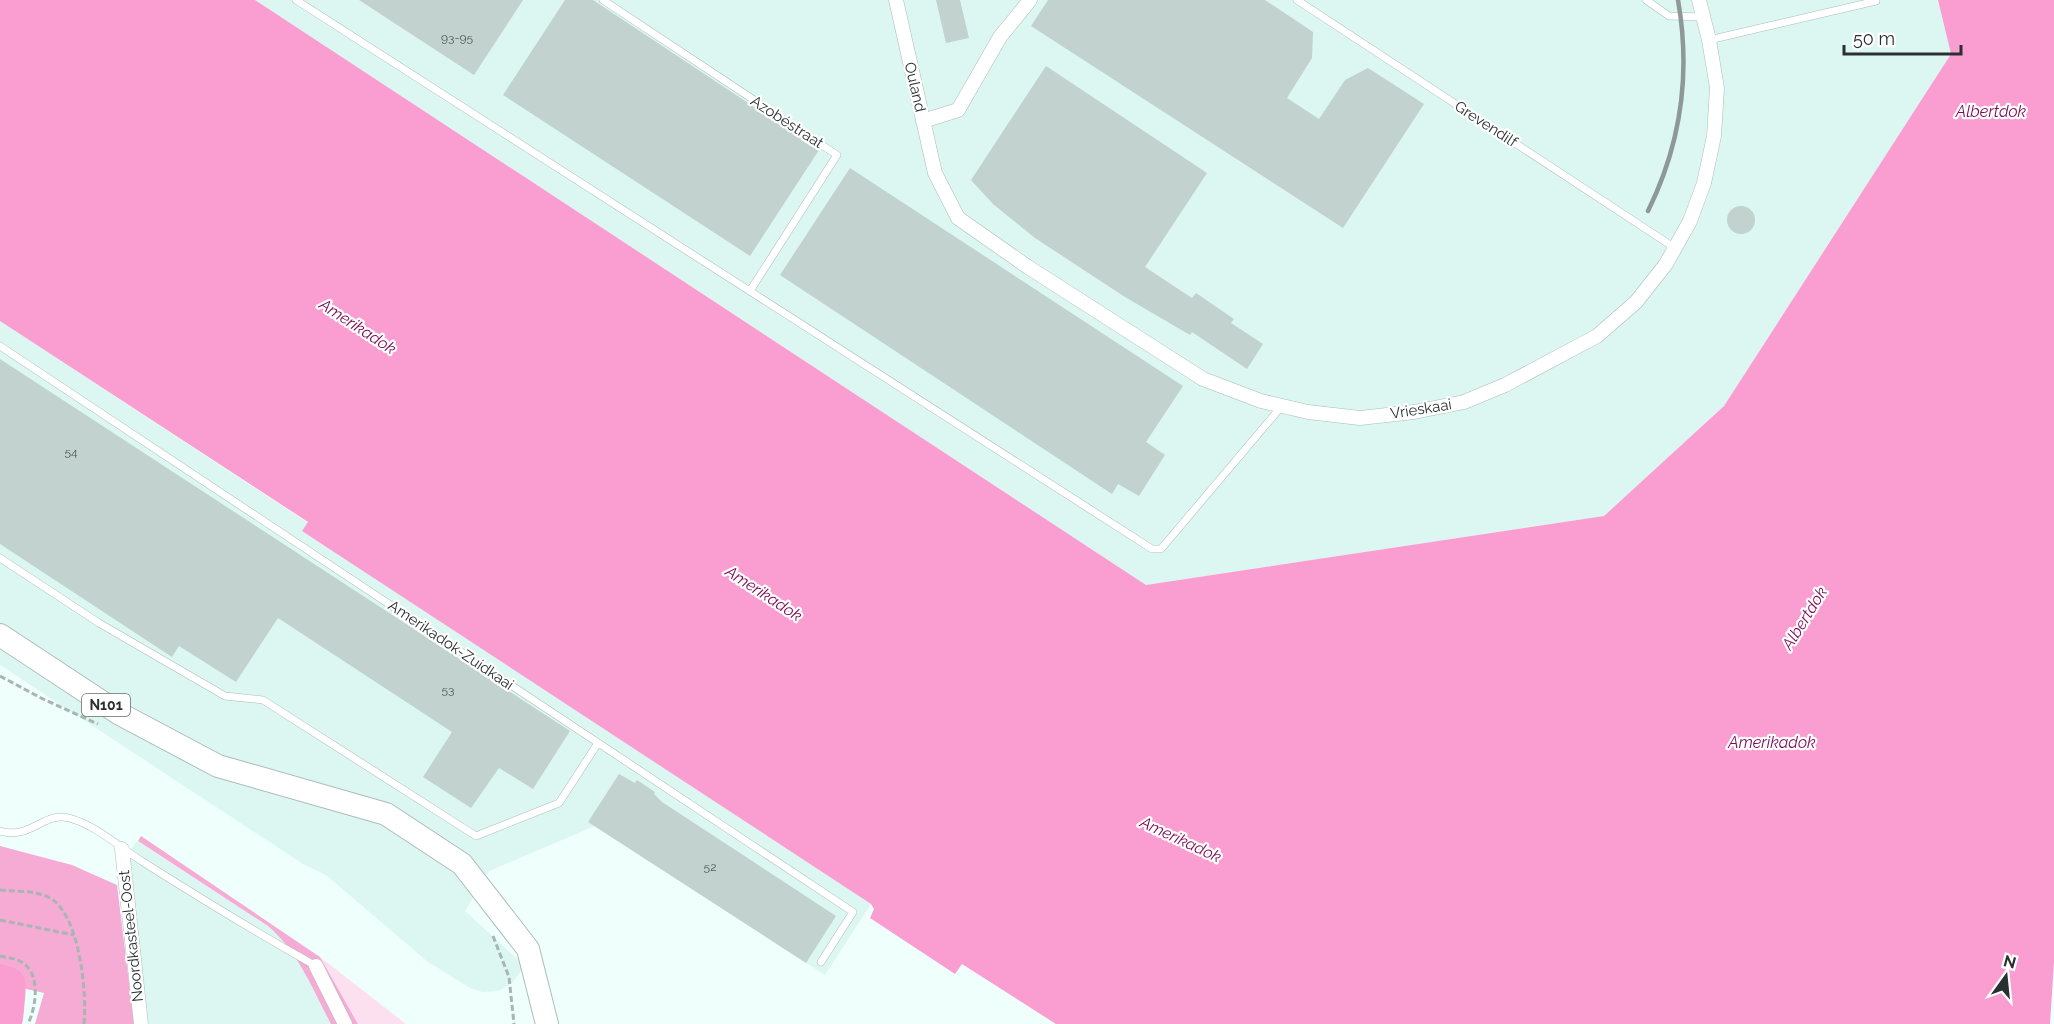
<svg xmlns="http://www.w3.org/2000/svg" width="2054" height="1024" viewBox="0 0 2054 1024" font-family="Raleway,sans-serif">
<rect width="100%" height="100%" fill="#eefffc"/>
<path fill="#dcf6f1" d="M255,0h1683l13,54 -227,352 -120,110 -458,69z
M0,321l308,202 -5,8 568,373 -46,71 -230,-149 -106,45 -24,40 60,55 -14,18 -13,7 -16,1 -12,-4 -42,-26 -102,-87 -23,-11 -303,-199z
M137,841l131,85 13,10 10,12 47,76h-190l-20,-170z"/>
<path fill="#fde0ef" d="M320,957l86,67h-48z"/>
<path fill="#f6abd4" d="M141,836l179,121 38,67h-27c-18,-34 -33,-73 -63,-98l-130,-85z
M0,846l72,19 45,20 17,139h-99l9,-31 -44,-10z"/>
<path fill="#fa9ed1" d="M0,0h255l891,585 458,-69 120,-110 227,-352 -13,-54h116v962l-4,62h-994l-94,-60 -7,10 -85,-56 4,-9 -3,-5 -569,-373 6,-9 -308,-201z
M0,964c24,5 27,11 25,35 -1,8 -1,17 -3,25h-22z"/>
<path fill="#c2d2cf" d="M359,0h164l-49,75z
M565,0h28l226,150 -69,106 -247,-161z
M936,0h24l9,38 -23,5z
M1048,0h217l48,32 -1,26 -25,40 32,21 26,-39 23,-12 56,36 -81,124 -312,-202z
M1046,66l161,107 -62,94 47,31 4,-5 38,26 -3,4 32,21 -16,25 -55,-37 -2,3 -65,-38 -90,-59 -42,-34 -22,-24z
M850,168l333,218 -37,56 19,13 -26,41 -21,-12 -6,10 -332,-219z
M1727 220a14 14 0 1 1 28 0a14 14 0 1 1-28 0Z
M0,359l570,372 -37,58 -34,-21 -28,40 -48,-31 29,-45 -174,-114 -42,64 -57,-36 -7,11 -172,-113z
M619,774l16,9 2,-3 18,12 -1,2 8,8 174,114 -30,47 -218,-141z"/>
<g fill="none" stroke-linecap="round" stroke-linejoin="round">
<g stroke="#acbcb9" stroke-width="8">
<path id="lane" d="M296,0l856,549h9l120,-142
M603,0l234,155 -87,136
M1297,0l378,248
M1646,0l23,16 34,1
M1709,40l167,-39 -1,-1
M0,346l853,566 -32,50
M0,558l99,65 126,73 38,4 213,136 83,-33 39,-60
M0,831c31,9 44,-20 69,-13 27,7 50,29 74,44 57,36 114,71 173,104"/>
</g>
<g stroke="#acbcb9" stroke-width="15">
<path id="street" d="M896,0l39,173 23,45 70,49 175,112 58,22 47,11 52,6 54,-6 50,-10 41,-17 92,-49 39,-34 30,-38 24,-43 14,-38 10,-47 3,-48 -8,-48 -10,-40
M923,121l35,-11 42,-73 30,-37
M122,849l19,175
M316,966l29,58"/>
</g>
<g stroke="#acbcb9" stroke-width="24">
<path id="primary" d="M0,635l120,79 98,52 168,48 76,50 66,85 19,75"/>
</g>
<path stroke="#a8b5b3" stroke-width="3" stroke-dasharray="6 3" stroke-linecap="butt" d="M0,676l41,22 57,26
M0,890c16,2 36,0 50,8 30,17 37,95 34,126
M0,920l74,15
M493,936l16,41 5,47
M0,956c8,2 16,2 23,7 18,12 13,44 5,61"/>
<use href="#lane" stroke="#fff" stroke-width="7"/>
<use href="#street" stroke="#fff" stroke-width="14"/>
<use href="#primary" stroke="#fff" stroke-width="22"/>
<path stroke="#8e9997" stroke-width="4.5" d="M1648,211c33,-67 43,-137 30,-211"/>
</g>
<g text-anchor="middle" stroke-width="4.5" stroke-linejoin="round" paint-order="stroke">
<g font-size="12" fill="#505857">
<text x="457" y="42">93-95</text>
<text x="71" y="456">54</text>
<text x="448" y="694">53</text>
<text x="710" y="871">52</text>
</g>
<rect fill="#fff" stroke="#6a6e6d" stroke-width="1.5" x="82" y="694" width="48" height="22" rx="4.5"/>
<g font-size="14" font-weight="bold" fill="#2a302f">
<text x="106" y="710">N101</text>
</g>
<g font-size="15" fill="#2a302f" stroke="#fff">
<text transform="translate(915 87) rotate(77)" y="5">Ouland</text>
<text transform="translate(787 122) rotate(33)" y="5">Azobéstraat</text>
<text transform="translate(1486 124) rotate(33)" y="5">Grevendilf</text>
<text transform="translate(1421 409) rotate(-9)" y="5">Vrieskaai</text>
<text transform="translate(451 645) rotate(34)" y="5">Amerikadok-Zuidkaai</text>
<text transform="translate(131 936) rotate(-96)" y="5">Noordkasteel-Oost</text>
</g>
<g font-size="16" font-style="italic" fill="#790c57" stroke="#fff">
<text x="1991" y="117">Albertdok</text>
<text transform="translate(358 326) rotate(33)" y="6">Amerikadok</text>
<text transform="translate(764 593) rotate(33)" y="6">Amerikadok</text>
<text transform="translate(1804 618) rotate(-58)" y="6">Albertdok</text>
<text x="1772" y="748">Amerikadok</text>
<text transform="translate(1181 839) rotate(25)" y="6">Amerikadok</text>
</g>
</g>
<g transform="translate(2006 976) rotate(15)" stroke="#ffffff" stroke-width="4.5" paint-order="stroke">
<path d="M0-4.5L10 22L0 15L-10 22Z" fill="#2a302f"/>
<text y="-9" font-size="16" font-weight="bold" text-anchor="middle" fill="#2a302f">N</text>
</g>
<path d="M1844 45v9h117v-9" fill="none" stroke="#2a302f" stroke-width="3"/>
<text x="1853" y="45" font-size="18" fill="#2a302f" stroke="#ffffff" stroke-width="4.5" paint-order="stroke">50 m</text>
</svg>
